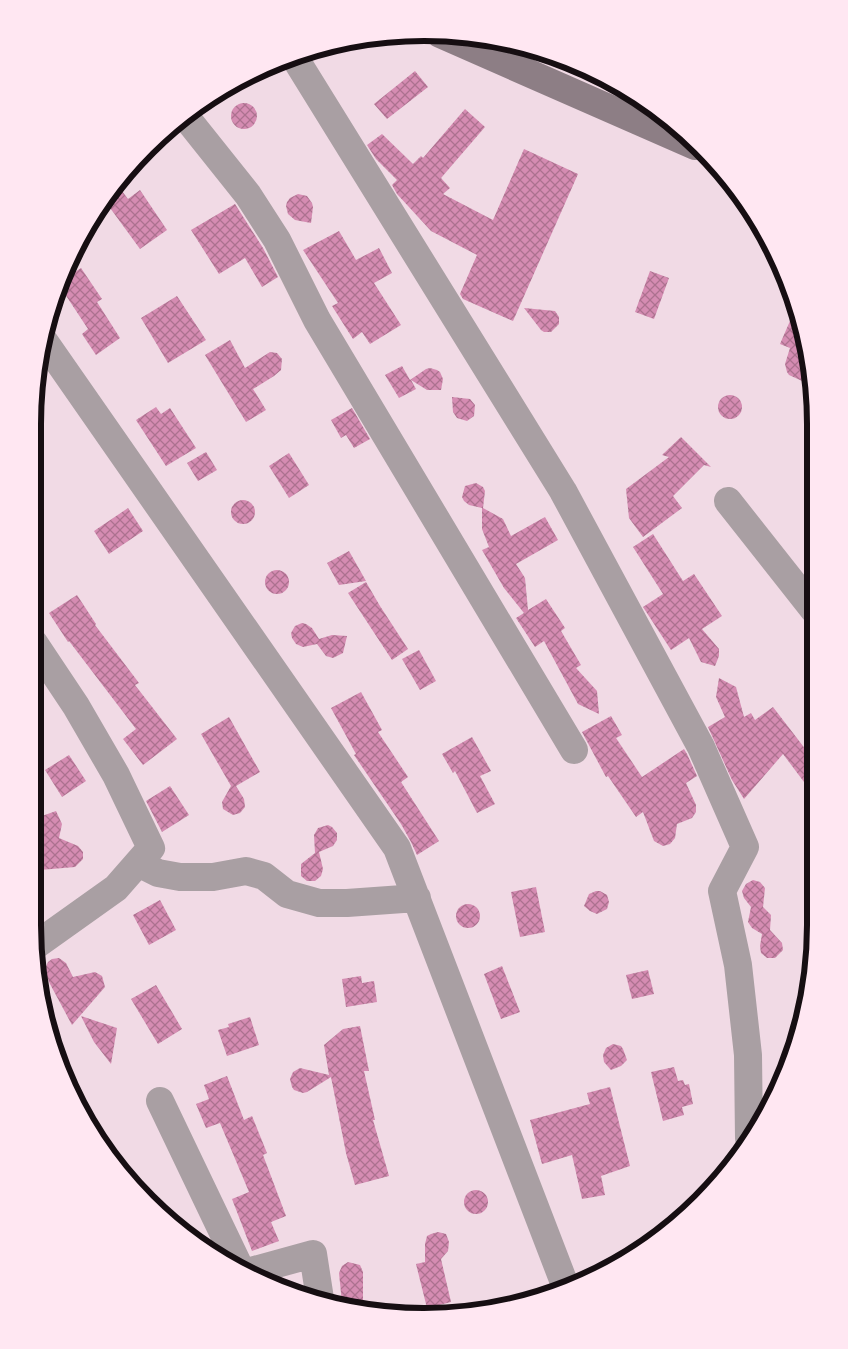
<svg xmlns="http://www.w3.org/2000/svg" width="848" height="1349" viewBox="0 0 848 1349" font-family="'Alegreya Sans',sans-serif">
<defs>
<pattern id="building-cross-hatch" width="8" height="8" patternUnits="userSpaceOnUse" patternTransform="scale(1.25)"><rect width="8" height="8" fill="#d58cb2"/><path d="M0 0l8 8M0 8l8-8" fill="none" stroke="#ac718f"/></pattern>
</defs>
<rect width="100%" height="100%" fill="#f1dae5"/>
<path fill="url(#building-cross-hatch)" d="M415,71l13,16 -41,32 -13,-15z
M231 116a13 13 0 1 1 26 0a13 13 0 1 1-26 0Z
M465,109l20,18 -44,51 9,10 -7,6 50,26 31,-71 54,25 -65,147 -50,-22 -3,-5 17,-39 -46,-24 -34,-37 -5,-9 5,-5 -21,-21 -9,-14 15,-11 31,30 8,-8 2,2z
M116,183l12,16 12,-9 27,40 -27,19 -35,-48z
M298,194l9,2 5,7 1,4 -2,16 -16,-3 -7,-6 -2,-8 1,-4 3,-4z
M235,204l28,44 15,29 -16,10 -17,-29 -26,16 -28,-44z
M339,231l17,29 23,-12 13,25 -18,10 27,42 -31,19 -8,-12 -9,7 -21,-33 6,-3 -35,-53z
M81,268l21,31 -5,3 23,36 -24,17 -14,-21 6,-5 -29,-44 1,-3z
M650,271l19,7 -15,41 -19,-7z
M177,296l29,44 -38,23 -27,-45z
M796,307l6,15 11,64 -24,-11 -2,-3 -2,-8 5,-16 -10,-4z
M524,308l31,3 4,6v7l-8,8h-7l-3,-2z
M230,340l15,28 25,-16 7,1 5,6 -1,11 -7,6 -21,13 13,21 -20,12 -41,-67z
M402,366l8,14 16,-11 4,-1 7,2 3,2 3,7 -2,11h-14l-16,-10 5,9 -17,9 -14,-23z
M718 407a12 12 0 1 1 24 0a12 12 0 1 1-24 0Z
M452,397l18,2 5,6 -1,11 -7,5 -10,-3 -4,-6z
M156,407l5,7 9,-6 26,40 -30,18 -30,-46z
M352,408l18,31 -16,9 -8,-13 -5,3 -10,-18z
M681,437l30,30 -7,-2 -31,31 9,12 -39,29 -14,-19 -3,-29 43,-32 -7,-2z
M206,452l11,18 -19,11 -11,-18z
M289,453l20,32 -20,13 -20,-32z
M476,483l7,4 2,4 -2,17 20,11 8,17 34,-19 13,23 -42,24 9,14 3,32 18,-11 19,29 -4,3 20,34 -5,3 21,23 2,23 -21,-10 -34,-63 -9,6 -19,-29 8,-5 -20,-25 -22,-38 7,-3 -7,-18v-21l-13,-3 -5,-4 -2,-4 3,-11z
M231 512a12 12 0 1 1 24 0a12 12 0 1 1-24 0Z
M128,508l15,23 -34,23 -15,-23z
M653,534l30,47 11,-7 28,42 -20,13 17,20v7l-4,10 -14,-4 -12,-24 -18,12 -28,-43 20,-13 -30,-47z
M349,551l17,30 -27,4 -12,-22z
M265 582a12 12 0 1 1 24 0a12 12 0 1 1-24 0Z
M366,582l14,24 28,43 -16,11 -44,-67z
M77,595l19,29 -1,1 44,58 -4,2 42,54 -34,26 -20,-26 13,-10 -67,-88 -1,1 -19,-29z
M302,623l4,1 6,4 7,11 13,-4 15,1 -4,17 -10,5 -7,-2 -9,-12 -14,3 -7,-3 -4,-6 -1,-5 4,-7z
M419,650l17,31 -16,9 -18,-31z
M719,678l17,9 8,30 7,-4 4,7 18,-13 40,52v35l-30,-40 -39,45 -12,-19 -24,-53 17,-10 -9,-20z
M361,692l21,38 -4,2 30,45 -7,5 38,59 -22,14 -6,-13 -10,-18 -47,-69 2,-1 -25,-46z
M611,716l11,19 -6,3 26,39 42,-28 3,5 10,22 -11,7 10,22v7l-4,6 -15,6 -2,14 -5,6 -7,2 -9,-5 -11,-29 -7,5 -28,-41 -2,1 -24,-45z
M229,717l31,55 -24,14 8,13 1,8 -5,6 -7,2 -10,-6 -1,-7 9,-16 -30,-52z
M472,737l19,34 -11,5 15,28 -18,9 -22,-42 -2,2 -11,-19z
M69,755l17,26 -24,16 -17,-27z
M170,786l19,29 -27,17 -16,-31z
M56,811l6,13 -3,14 19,8 5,6v7l-8,8 -35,3 -2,-47 4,-7z
M328,825l4,2 5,6v7l-4,6 -14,6 4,17 -2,7 -6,5h-8l-6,-5v-12l14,-11 -1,-18 4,-7z
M753,880l7,2 5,6 -2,19 8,8 -1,15 12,13 1,7 -8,8h-8l-6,-5 -1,-7 2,-12 -10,-6 -4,-6 3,-15 -7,-9 -2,-7 4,-7z
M536,887l9,45 -25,5 -9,-45z
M596,891h4l7,4 2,7 -2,7 -10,5 -7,-3 -6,-5 5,-12z
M160,900l16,30 -27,15 -16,-30z
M456 916a12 12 0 1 1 24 0a12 12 0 1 1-24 0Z
M59,958l7,5 7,14 22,-5 7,4 3,11 -33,38 -22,-41 -5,-12v-3l3,-7 4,-3z
M502,966l18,46 -19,7 -17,-45z
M648,970l6,24 -22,5 -6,-24z
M361,976l1,7 12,-2 3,21 -31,5 -4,-28z
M156,985l26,44 -24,15 -27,-45z
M81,1016l36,12 -6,36 -17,-22z
M250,1017l9,28 -32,11 -9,-26 11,-3 -1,-3z
M360,1026l9,45h-5l11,49h-2l16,56 -34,9 -9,-32 -15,-76 -24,15 -4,1 -9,-3 -2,-3 -2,-8 3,-7 7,-4 29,7 -5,-30 19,-16z
M613,1044l8,2 2,3 4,11 -6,6 -10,4 -7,-8 -1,-7 3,-7z
M674,1067l4,14 5,-1 2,5 4,-1 4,20 -11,3 2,8 -21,6 -12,-49z
M227,1076l17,44 8,-4 15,37 -4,2 23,61 -15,6 8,19 -27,10 -20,-52 17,-7 -29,-69 -14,5 -10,-24 13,-5 -5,-14z
M610,1087l20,79 -29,10 4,19 -23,4 -10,-44 -30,9 -12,-44 60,-16 -3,-11z
M464 1202a12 12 0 1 1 24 0a12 12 0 1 1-24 0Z
M438,1232l8,2 3,8 -1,9 -7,8 10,43 -24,6 -11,-44 9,-2v-18l2,-8 4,-2z
M348,1262l12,3 3,7v34l-21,-3 -3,-30 3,-7z"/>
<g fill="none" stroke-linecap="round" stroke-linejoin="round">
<path stroke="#a99fa3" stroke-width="28" d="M293,55l270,436 138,256 44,100 -23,44 16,74 10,90 1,83
M185,116l63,79 29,45 40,80 257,430
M44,341l353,507 168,437
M728,501l86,109
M34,643l42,63 40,69 35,73 -35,40 -80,57
M138,863l20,10 22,4h33l33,-6 18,5 23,18 32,9h28l70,-5
M160,1101l78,163
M251,1271l62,-17 7,45"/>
<path stroke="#8d7e85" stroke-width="28" d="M440,34l255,112"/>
</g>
<path d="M0 0H848V1349H0ZM424 41H424A383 383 0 0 1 807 424V925A383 383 0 0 1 424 1308H424A383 383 0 0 1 41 925V424A383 383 0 0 1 424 41Z" fill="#ffe7f2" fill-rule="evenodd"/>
<path fill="none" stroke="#160e12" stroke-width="6" d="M424 41H424A383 383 0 0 1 807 424V925A383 383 0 0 1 424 1308H424A383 383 0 0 1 41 925V424A383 383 0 0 1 424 41Z"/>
</svg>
